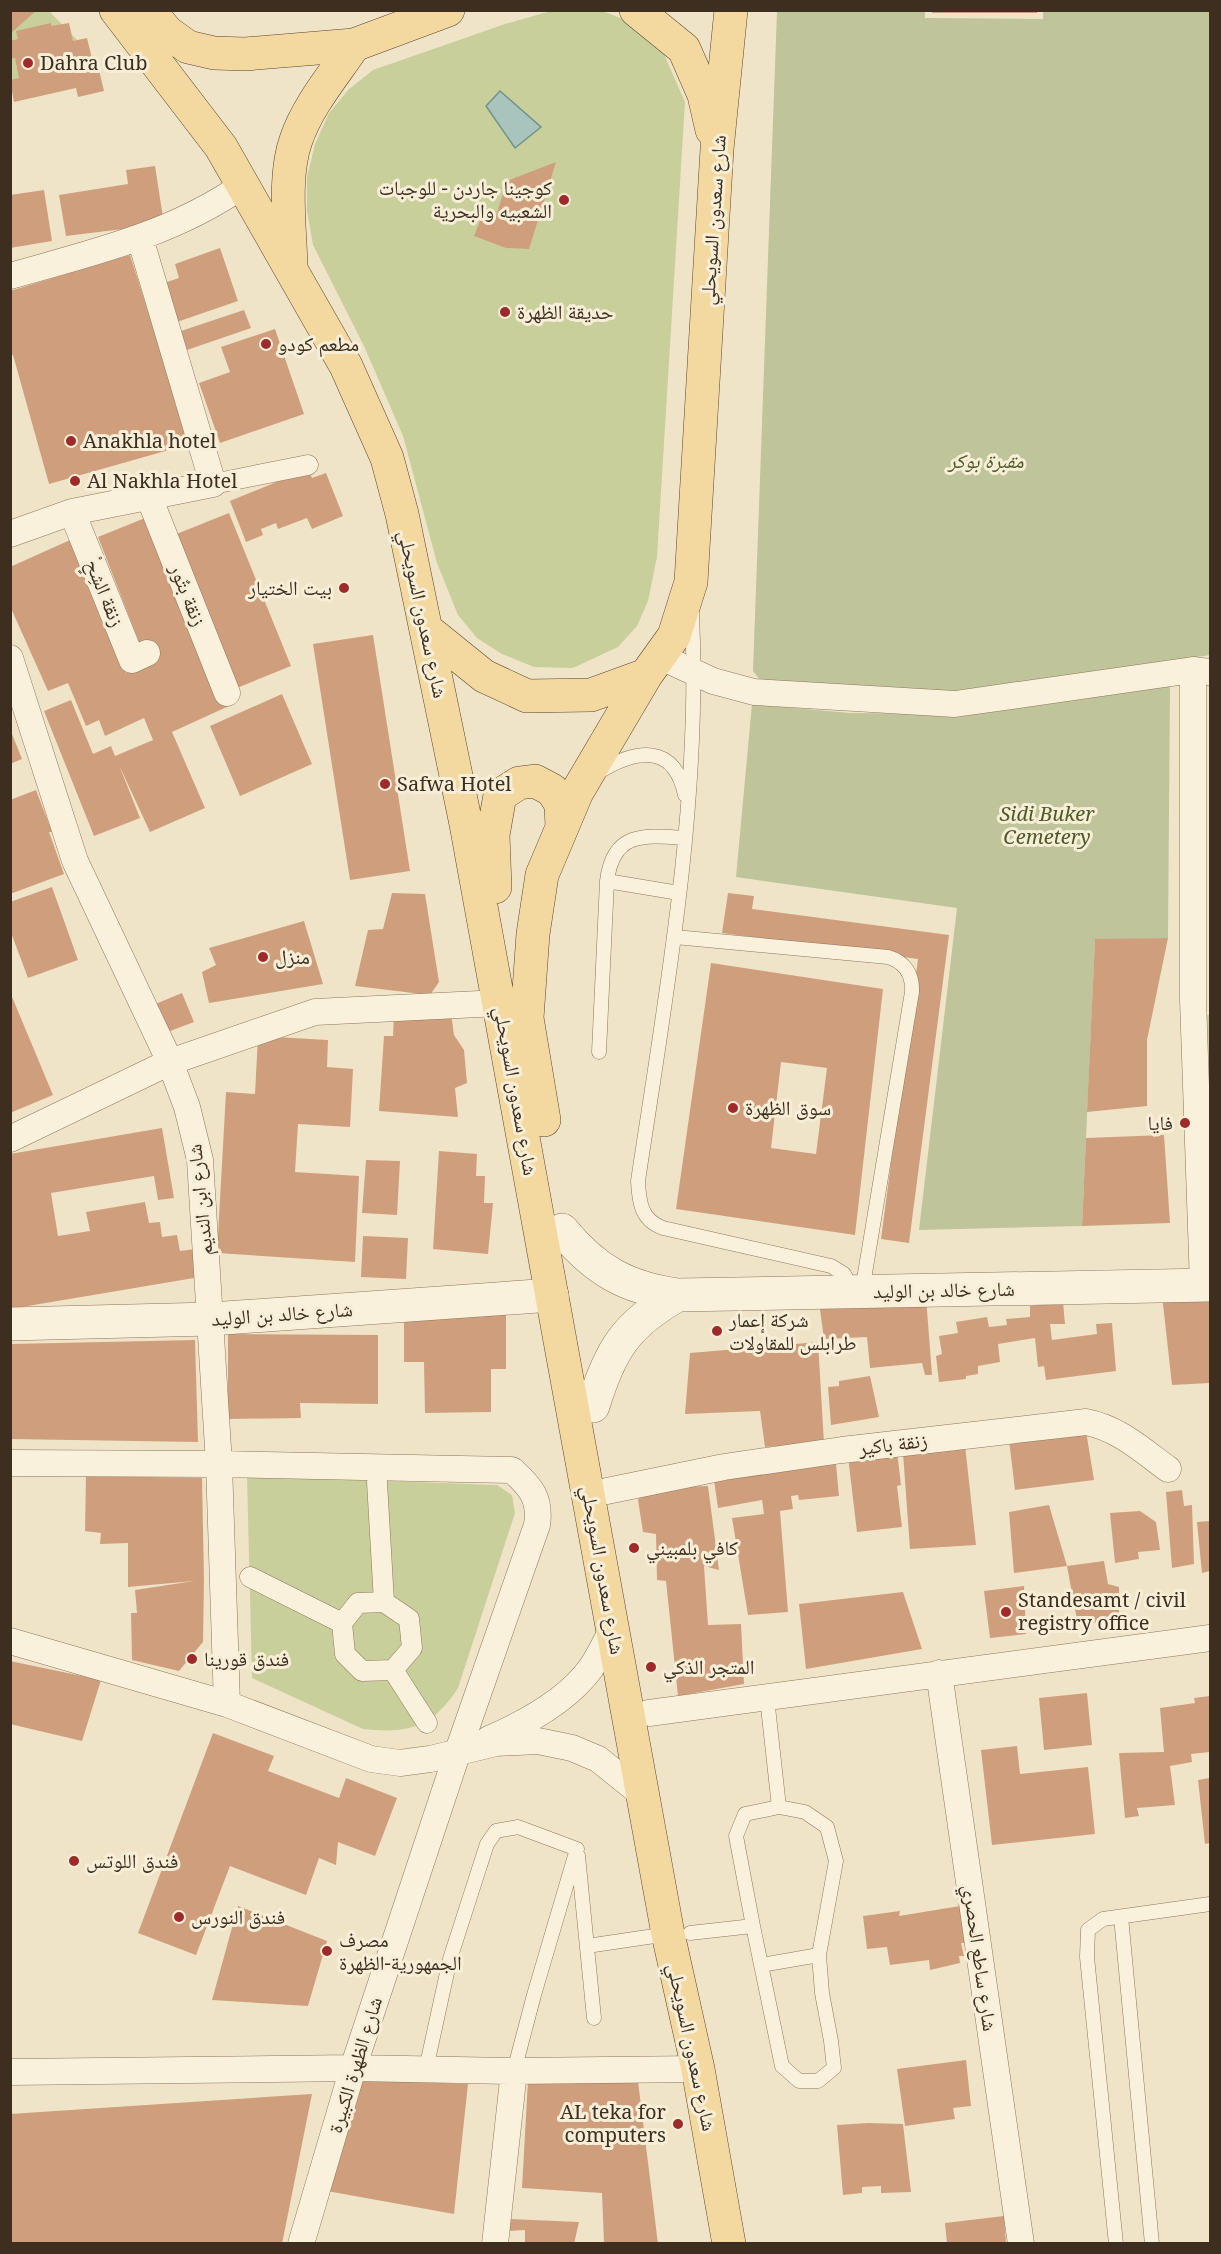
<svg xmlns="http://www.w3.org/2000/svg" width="1221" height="2254" viewBox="0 0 1221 2254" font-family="'Noto Serif','Noto Naskh Arabic',serif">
<rect width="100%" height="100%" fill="#f0e4c8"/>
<path fill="#c9cf9b" d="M11,11h38l30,31 -68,42z
M551,11l49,-1 28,11 36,33 21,48 -28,455 -9,44 -11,25 -19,21 -45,21 -39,-1 -32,-13 -25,-16 -19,-23 -21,-52 -34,-127 -39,-90 -51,-101 -6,-34v-34l8,-33 14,-31 20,-24 24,-19 132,-46z
M1207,1015h3v102z
M247,1476l250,9 15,10 3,18 -57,175c-25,39 -49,46 -95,41l-111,-51z"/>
<path fill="#bfc49a" d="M925,10v8l118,1v-8h167v644l-259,40 -191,-15 -7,-9 24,-660z
M1170,683l-2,255 -73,2 -13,286 -163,4 38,-322 -221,-31 16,-173 98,9 117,1z"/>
<path fill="#a9c4bc" stroke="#6f938a" stroke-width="1.5" d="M500,91l41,36 -26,21 -29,-42z"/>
<path fill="#cf9f7d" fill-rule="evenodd" d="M10,10h27l-27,24z
M932,10h105v3h-105z
M51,23v3l18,-3 4,18 14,-3 7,29 4,-1 6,25 -26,6 -2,-9 -62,14 -4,-22 9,-2 -4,-20 -5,1v-18l8,-2 -2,-8z
M556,162l-27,87 -23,-1 -32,-12 8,-20 13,3 12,-38z
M155,166l9,58 -98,12 -7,-41 69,-11 -2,-14z
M44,190l8,51 -42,7v-53z
M220,248l18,53 -64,22 -13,-39 18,-6 -4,-14z
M130,255l60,189 -141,40 -36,-129h-3v-64z
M244,310l7,18 -64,22 -6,-19z
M275,329l29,85 -84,29 -21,-60 31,-11 -9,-25z
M308,469l4,9 14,-5 17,43 -31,13 -5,-11 -29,11 -2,-6 -15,6 2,6 -17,7 -16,-41z
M229,513l62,153 -59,24 -63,-153z
M145,518l84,188 -57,26 33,76 -55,24 -31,-67 21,53 -46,18 -50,-125 27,-11 22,54 18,-8 4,10 38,-16 -9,-22 -39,18 -6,-16 -13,6 -18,-43 -20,8 -38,-85v-39l60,-27 56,133 30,-13 -15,-13 -43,-110z
M373,635l37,236 -60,9 -37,-236z
M282,694l30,70 -72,32 -30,-70z
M10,729l12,30 -12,5z
M36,790l16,42h-3l15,42 -54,20v-94z
M52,887l26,73 -50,18 -18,-48v-28z
M392,893l33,1 14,88 -9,13 -75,-9 13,-56 15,-1z
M728,893l26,3 -2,13 197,26 -40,308 -28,-4 37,-280 -196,-26z
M304,921l19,63 -114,19 -7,-31 14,-7 -7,-17z
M1168,938l-21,102v66l-60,6 8,-173z
M711,963l172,26 -28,246 -179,-26zM781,1062l46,6 -11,86 -45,-6z
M10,992l43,103 -43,18z
M182,993l12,29 -29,11 -12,-28z
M451,1013l3,22 10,15 3,33 -12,5 3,29 -79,-6 5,-75h9l1,-22z
M258,1036l70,4 -1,27 26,2 -3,58 -52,-3 -3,48 64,4 -4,86 -138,-9 9,-161 29,2z
M162,1128l12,70 -16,2 -4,-24 -103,17 7,43 32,-5 -4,-19 59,-10 4,21 11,-1 2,15 15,-2 3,16 15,-2 5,28 -190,32v-155z
M1164,1135l6,88 -88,3 4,-88z
M439,1151l38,3 -1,22h9l-1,27h9l-5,51 -55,-5z
M366,1160l34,1 -3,54 -35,-2z
M363,1236l45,2 -2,41 -45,-2z
M1210,1294v89l-38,2 -10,-90z
M926,1297l6,78h-7l-3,-12 -52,5 -3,-31 -43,2 -5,-37z
M1063,1302l2,22h-15l2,16 45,-6 -1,-10 16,-1 4,48 -70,9 -2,-14 -6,1 -3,-29 -37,6 2,18 -22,4v8l-12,2v3l-27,3 -3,-26 6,-2 -3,-18 19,-3 -2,-11 31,-5 2,10 18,-2 -1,-6 24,-2v-11z
M506,1314v55h-15v43l-66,1 -1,-51h-20v-47z
M228,1334l150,1v69l-78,-1 1,15 -73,1z
M195,1340l3,102 -188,-3v-95z
M818,1342l6,101 -59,4 -5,-36 -75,3 5,-61z
M870,1376l9,41 -48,8 -3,-38 11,-1v-5z
M1086,1431l8,49 -79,10 -6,-50z
M965,1445l11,100 -66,4 -7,-96z
M897,1451l4,34 -4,1 5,41 -45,5 -9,-75z
M835,1454l4,42 -40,4 -1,-5 -7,1 2,13 -13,2 8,101 -40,3 -16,-97 32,-4 -2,-14 -44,8 -5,-35z
M86,1476l116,2 2,102 -1,62 -24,29 -47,-11 -1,-47h6l-2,-23 59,-9 -66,6v-44l-28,1 1,-11 -16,-2z
M708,1486l11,84 -15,-4 4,59 33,-1 3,60 -66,12 -12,-115 -9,-1 -1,-46 -13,-2 -5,-32 8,-12z
M1182,1490l2,16 8,-1 2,59 -22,4 -6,-76z
M1049,1505l18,61 -53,7 -5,-61z
M1140,1511l16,11 4,28 -22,2 1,7 -24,4 -5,-50z
M1210,1521v50l-8,2 -5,-51z
M1104,1561l4,23 11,3v32l-41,6 -11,-59z
M1024,1586l2,48 -36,4 -6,-47z
M903,1592l19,57 -116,20 -7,-65z
M10,1661l91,19 -19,61 -72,-17z
M1087,1693l5,52 -48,5 -5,-52z
M1210,1696v56l-19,2 1,8 -22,4 5,39 -38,3 2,8 -14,2 -6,-65 45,-1 -4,-44 35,-5 -1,-5z
M213,1733l61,23 -6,15 71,27 7,-20 51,20 -22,58 -37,-14 -2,23 -17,-7 -13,37 -76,-29 -34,89 -58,-22z
M1017,1746l3,28 68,-7 7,67 -103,11 -11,-95z
M1210,1778v65l-5,1 -7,-64z
M238,1906l89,35 -19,65 -96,-6z
M960,1906l5,37h-4l3,13h-5l1,7 -30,7 -1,-10 -39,5 -3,-18 -20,2 -4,-33 37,-5 -1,5z
M966,2060l5,46 -18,2 2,11 -50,7 -8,-57z
M362,2080l106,4 -14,130 -127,-23z
M528,2080l110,1 20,163h-54l-2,-51 -80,-5z
M312,2094l-30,150h-272v-130z
M868,2123l35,1 8,68 -30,1v-7l-19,1v6l-19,2 -6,-70z
M1004,2216l2,28h-59l-2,-21z
M509,2219l70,3 -5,22h-49v-14l-17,1z"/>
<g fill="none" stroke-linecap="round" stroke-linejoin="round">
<g stroke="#8d765c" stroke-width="15">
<path id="service" d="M692,614c9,189 -26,380 -54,567 1,21 3,39 25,47l168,38 13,8 9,17
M599,772c36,-22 75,-30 86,23
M607,881l72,12
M675,937l213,20c17,5 25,17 24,35l-50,299
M599,1052l8,-171c6,-50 38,-46 78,-43
M767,1698l12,109
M779,1807l26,5 22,15 9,34 -17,94 3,38 9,48 3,27 -16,13h-19l-17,-15 -29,-140 -17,-90 9,-22z
M578,1856l16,162
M1121,1917l31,327
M690,1933l63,-7
M587,1946l81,-12
M761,1965l58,-10
M426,2069l24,-110 37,-115 9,-13 22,-4 59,22
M514,2071l20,-76 43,-146
M1116,2244l-29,-287 1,-27 15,-11 107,-15"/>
</g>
<g stroke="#8d765c" stroke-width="21">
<path id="pedestrian" d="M213,484l95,-19
M377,1482l7,120
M250,1577l92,46
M384,1602l25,17 3,29 -19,22 -31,1 -17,-17 -3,-31 16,-20z
M393,1670l34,53"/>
</g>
<g stroke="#8d765c" stroke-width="27">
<path id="minor" d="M10,276c81,-23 164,-42 233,-91
M149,497l78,196
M72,512l60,148 15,-7
M10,534l62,-22 141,-28 -73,-246
M659,656l54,25 41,11 201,12 238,-34 17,2
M10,658l65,203 95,201 17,45 13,53 19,304 8,240
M1193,670v330l10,285
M10,1139l160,-77 145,-50 185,-9
M10,1463l209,1 293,6c19,17 29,29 25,55l-79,226 -105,317 -52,176
M607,1491l117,-24 118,-17 244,-28c32,6 56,28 82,47
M10,1641l217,63 144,55 29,4 30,-4 66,-16 42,-2 34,7 26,11 45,36
M939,1673l82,571
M649,1713l561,-75
M489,1739c37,-16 78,-38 102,-71 8,-12 15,-27 22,-40
M10,2072l343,-4 161,3 184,-2
M495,2244l19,-173"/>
</g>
<g stroke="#8d765c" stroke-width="34">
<path id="tertiary" d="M562,1230c33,40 64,58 116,65l532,-10
M10,1324l201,-5 341,-24
M593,1406c17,-56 33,-82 85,-111"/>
</g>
<g stroke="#5b4430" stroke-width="34">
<path id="primary" d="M116,10l105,137 125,219 41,92 15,56 64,310 202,1110 30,135 31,175
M149,10l18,22 21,15 26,6 31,1 109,-9 94,-35
M636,10l48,39 20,46 8,35
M291,266c-1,-39 -8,-90 5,-126 12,-35 38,-65 58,-95
M427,630l57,46 43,20 64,-1 55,-20
M495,887l-2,-52 7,-40 19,-12 16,-2 17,9 9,14 1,23
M544,1120l-17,-102 6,-84 9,-59 35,-83 69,-117 28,-39 17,-54 26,-433 14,-139"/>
</g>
<use href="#service" stroke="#faf1dc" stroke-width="14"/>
<use href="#pedestrian" stroke="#faf1dc" stroke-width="20"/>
<use href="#minor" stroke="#faf1dc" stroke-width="26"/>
<use href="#tertiary" stroke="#faf1dc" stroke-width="33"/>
<use href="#primary" stroke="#f3d9a0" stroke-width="33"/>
</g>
<g fill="#9e2a2b" stroke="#f7eed8" stroke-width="2">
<circle cx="28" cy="63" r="6"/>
<circle cx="564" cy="200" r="6"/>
<circle cx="505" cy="312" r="6"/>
<circle cx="266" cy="344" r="6"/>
<circle cx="71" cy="441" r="6"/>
<circle cx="75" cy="481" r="6"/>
<circle cx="344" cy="588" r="6"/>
<circle cx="385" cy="784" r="6"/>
<circle cx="263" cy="957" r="6"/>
<circle cx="733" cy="1108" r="6"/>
<circle cx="1185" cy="1123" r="6"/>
<circle cx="717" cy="1331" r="6"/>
<circle cx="634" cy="1548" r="6"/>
<circle cx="1006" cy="1612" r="6"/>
<circle cx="192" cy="1659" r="6"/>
<circle cx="651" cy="1667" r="6"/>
<circle cx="74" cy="1861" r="6"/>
<circle cx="179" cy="1917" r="6"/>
<circle cx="327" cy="1951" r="6"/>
<circle cx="678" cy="2124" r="6"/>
</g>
<g text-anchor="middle" stroke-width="6" stroke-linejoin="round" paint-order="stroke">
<g font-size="20" fill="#3d2e20" stroke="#f7eed8" text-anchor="start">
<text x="40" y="70">Dahra Club</text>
<text x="552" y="195" text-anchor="end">كوجينا جاردن - للوجبات<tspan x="552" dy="23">الشعبيه والبحرية</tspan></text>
<text x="517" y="319">حديقة الظهرة</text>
<text x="278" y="351">مطعم كودو</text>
<text x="83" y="448">Anakhla hotel</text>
<text x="87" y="488">Al Nakhla Hotel</text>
<text x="332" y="595" text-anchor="end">بيت الختيار</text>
<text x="397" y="791">Safwa Hotel</text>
<text x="275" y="964">منزل</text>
<text x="745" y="1115">سوق الظهرة</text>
<text x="1173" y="1130" text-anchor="end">فايا</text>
<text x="729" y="1327">شركة إعمار<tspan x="729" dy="23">طرابلس للمقاولات</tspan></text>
<text x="646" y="1555">كافي بلمبيني</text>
<text x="1018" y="1607">Standesamt / civil<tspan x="1018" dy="23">registry office</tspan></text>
<text x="204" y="1666">فندق قورينا</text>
<text x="663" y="1674">المتجر الذكي</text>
<text x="86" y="1868">فندق اللوتس</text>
<text x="191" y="1924">فندق النورس</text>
<text x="339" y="1947">مصرف<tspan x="339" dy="23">الجمهورية-الظهرة</tspan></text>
<text x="666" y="2119" text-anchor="end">AL teka for<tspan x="666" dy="23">computers</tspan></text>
</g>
<g font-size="20" fill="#3d2e20" stroke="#f7eed8">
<text transform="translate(713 220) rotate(-86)" y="7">شارع سعدون السويحلي</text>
<text transform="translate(105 593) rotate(68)" y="7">ْزنقة الشِحٍ</text>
<text transform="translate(188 595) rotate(68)" y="7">زنقة بتٌور</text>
<text transform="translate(423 614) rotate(78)" y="7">شارع سعدون السويحلي</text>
<text transform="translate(516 1091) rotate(80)" y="7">شارع سعدون السويحلي</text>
<text transform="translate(200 1200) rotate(-96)" y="7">شارع ابن النديم</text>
<text transform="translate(944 1290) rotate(-1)" y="7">شارع خالد بن الوليد</text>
<text transform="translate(282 1314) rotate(-4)" y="7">شارع خالد بن الوليد</text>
<text transform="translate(893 1444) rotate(-7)" y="7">زنقة باكير</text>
<text transform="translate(603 1570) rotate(80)" y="7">شارع سعدون السويحلي</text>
<text transform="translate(980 1958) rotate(82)" y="7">شارع ساطع الحصري</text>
<text transform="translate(692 2047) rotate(78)" y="7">شارع سعدون السويحلي</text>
<text transform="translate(355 2065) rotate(-73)" y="7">شارع الظهرة الكبيرة</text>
</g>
<g font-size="20" font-style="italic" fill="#4d5a26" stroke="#f7eed8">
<text x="986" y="468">مقبرة بوكر</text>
<text x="1047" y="821">Sidi Buker<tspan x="1047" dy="23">Cemetery</tspan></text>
</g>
</g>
<rect width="1221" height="2254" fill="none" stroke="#3d2e20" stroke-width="24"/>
</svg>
